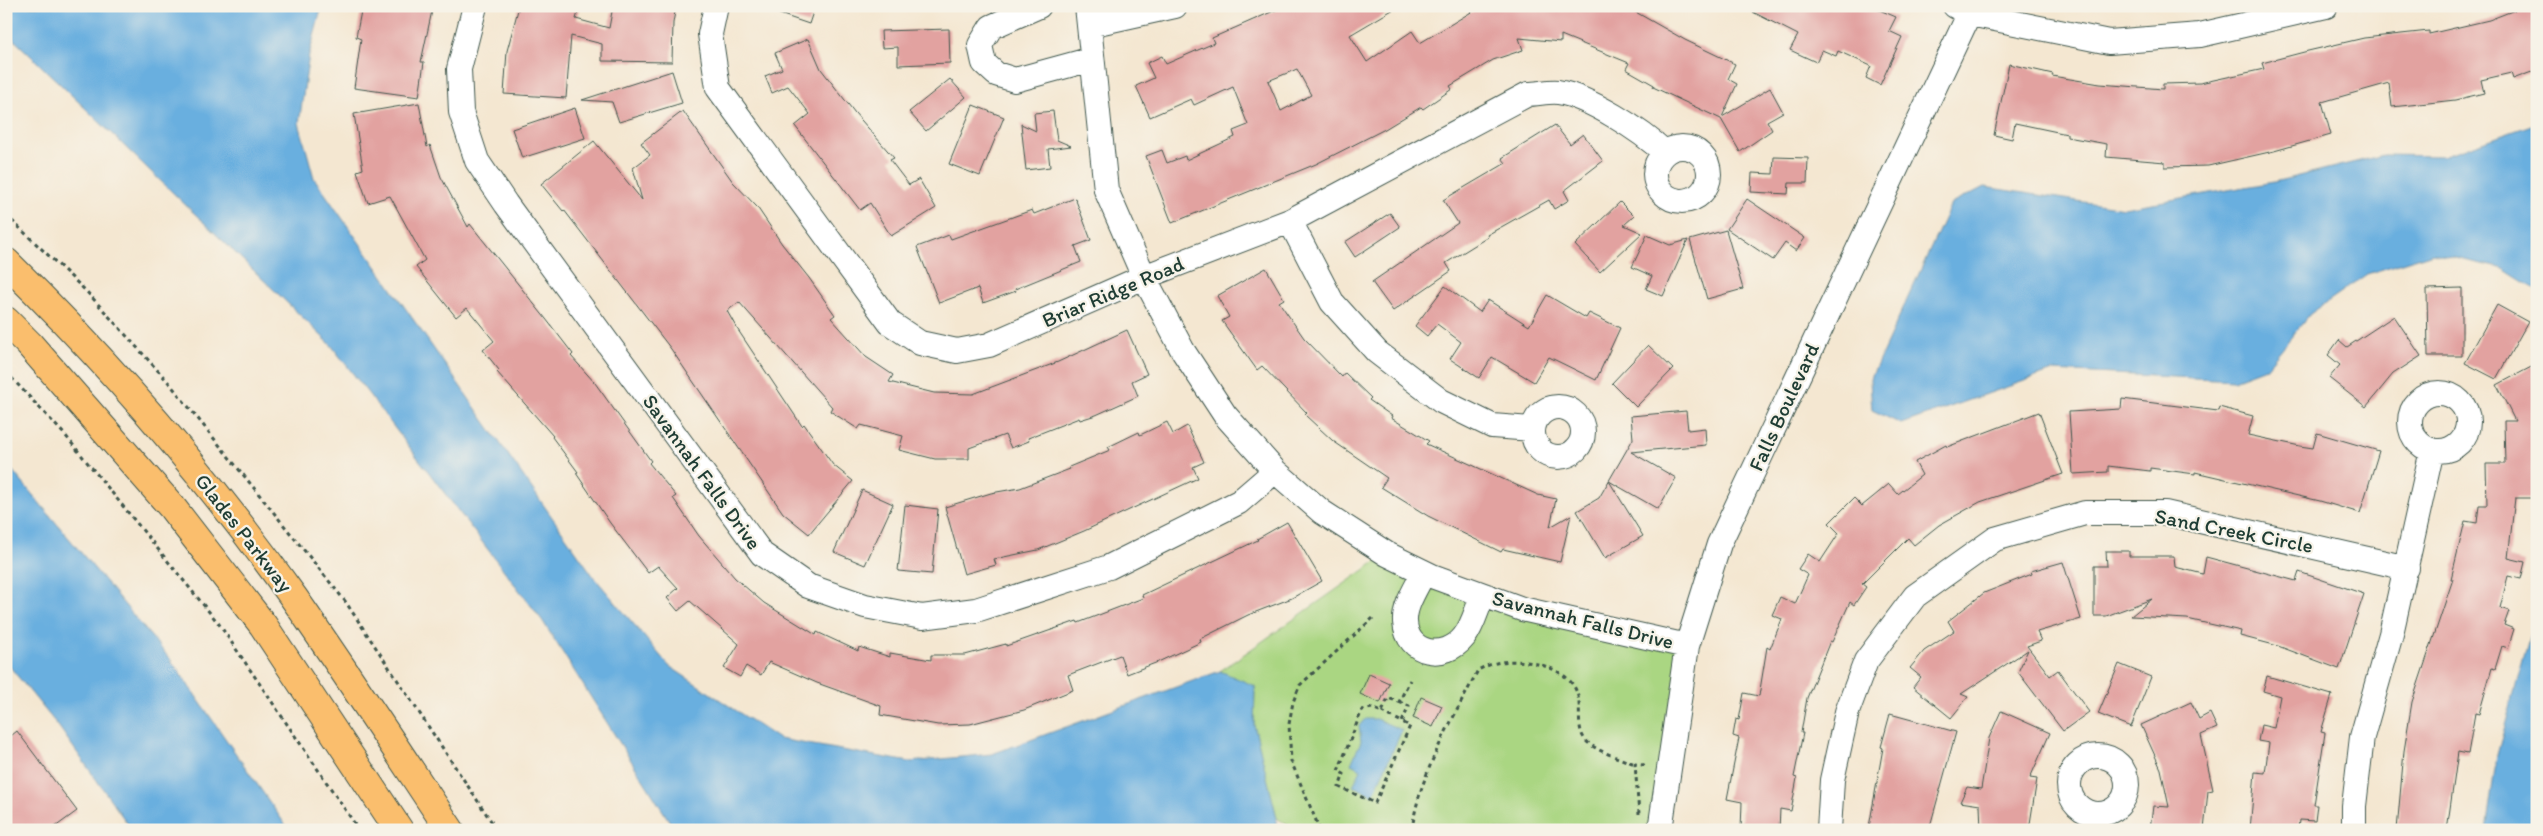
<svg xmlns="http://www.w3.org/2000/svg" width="2543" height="836" viewBox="0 0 2543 836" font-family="Itim,sans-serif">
<rect width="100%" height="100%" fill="#f7f3e8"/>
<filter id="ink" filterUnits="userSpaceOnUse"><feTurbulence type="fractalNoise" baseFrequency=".02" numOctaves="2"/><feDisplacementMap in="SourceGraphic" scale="10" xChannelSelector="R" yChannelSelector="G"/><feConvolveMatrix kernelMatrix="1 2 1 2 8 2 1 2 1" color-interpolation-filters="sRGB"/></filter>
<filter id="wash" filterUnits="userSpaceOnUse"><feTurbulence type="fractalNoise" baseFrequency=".0096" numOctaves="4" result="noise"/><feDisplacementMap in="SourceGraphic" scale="20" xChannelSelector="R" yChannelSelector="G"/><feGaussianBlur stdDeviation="1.12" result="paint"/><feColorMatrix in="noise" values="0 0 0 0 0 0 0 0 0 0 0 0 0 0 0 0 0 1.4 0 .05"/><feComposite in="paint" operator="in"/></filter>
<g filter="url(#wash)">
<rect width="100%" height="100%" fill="#f4e7d1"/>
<path fill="#aad682" stroke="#648a5b" d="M1387,554l45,22 255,70 -27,184h-365l-18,-12 -23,-93 1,-38 -35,-16z"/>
<path fill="#69afdf" stroke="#44768a" d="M6,6h316l-13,49 -10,68 15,55 280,399 75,89 110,73 131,23 82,-8 228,-83 35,15 -1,39 23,93 -2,12h-600l-133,-210 -211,-275 -325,-313z
M2537,123v167l-33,-21 -71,-16 -66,21 -57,40 -44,54 -32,12 -181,-9 -152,53 -29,-14 -2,-30 81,-176 33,-17 140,21 150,-26 110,-27 59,1z
M6,463l164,196 119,171h-157l-73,-103 -53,-65z
M2537,609v221h-51l11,-75z
M1365,719h11l26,11 -29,65 -20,-9 8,-17 -10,-5 10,-23 -2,-15z"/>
<g id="blocks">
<path fill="#e2a2a0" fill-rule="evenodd" d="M362,6h71l-12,56h3l-5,35 -65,-9 7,-49 -5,-2z
M519,6h61l-4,13 33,9 4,-22h63l-3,17 -1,39 -70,-1v-17l-31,-8 -5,62 -62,-4 3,-43z
M765,6h50l-6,18 -44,-15z
M1285,6h114l-49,29 17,27 45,-31 8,12 53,-32 -2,-5h154l60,34 50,24 -7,15 9,5 -15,33 48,-29 13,24 -16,9 5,9 -32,22 -19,-33 -68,-32 1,-2 -28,-16 3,-6 -68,-28v7l-42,-4 4,12 -30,10 -43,26 2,3 -29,20 -2,-2 -36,22 -69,35 -144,59 -26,-67 16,-6 5,13 18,-7 1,4 49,-23 -2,-6 15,-6 -15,-38 -39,18 -3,-6 -41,18 -14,-31 18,-8 -7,-15 15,-7 4,8 48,-21 -2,-5zM1297,69l14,26 -30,16 -13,-30z
M1741,6h129l26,11 -7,14 13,6 -22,48 -14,-7 5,-12 -33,-15 -2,5 -14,-6 -6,12 -26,-12 8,-15z
M2525,6h8l4,11v53l-24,9 -2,-6 -30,7 3,13 -29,7 -63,7 -3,-24 -67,19 9,33 -57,16 -66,15 -43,1v-5l-59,-5 1,-13 -40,-7v-3l-52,-11 -3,16 -18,-4 15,-71 44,10 -1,2 48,8 63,5v-5l37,-1 64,-14 -2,-6 46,-12 56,-13 65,-7v3l60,-14z
M949,29l1,34 -52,2v-18l-16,1 -1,-17z
M808,39l13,30 34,44 39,45 -4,2 19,25 10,-6 17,29 -45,28 -21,-33 -10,7 -65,-84 15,-12 -22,-28 -16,7 -7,-17 17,-7 -7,-16z
M672,71l10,32 -63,19 -7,-20 -30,-2z
M950,79l16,18 -40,34 -17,-19z
M419,103l8,44 3,-2 11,32 27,50 2,-3 76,95 27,35 -2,2 24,27 56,78 -2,2 27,33 -3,2 26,38 36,42 29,25 52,32 1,-3 41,19 1,-4 31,10v-4l41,7v-5h34l41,-11v2l71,-25 1,2 65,-25 -1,-3 116,-55 -1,-1 30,-17 35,59 -30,17 -44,17 -48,24 1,3 -43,20 -31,12 -7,-19 -52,20 5,15 -49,20 -54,14 -32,1 -58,-10 1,-9 -64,-23 -48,-21 -8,13 -15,-9 -6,11 -16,-9 15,-24 -49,-43 -12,10 -11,-13 11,-10 -20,-22 -10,7 -38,-50 -34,-50 2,-1 -26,-35 1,-1 -56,-64 2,-2 -16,-20 11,-9 -27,-33 -11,9 -40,-50 9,-7 -35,-64 -22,7 -11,-32 6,-2 -9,-55z
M973,105l31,12 -24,59 -31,-12z
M575,108l10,30 -63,20 -10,-29z
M683,111l50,71 24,25 25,37 27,34 26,37 -4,3 35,39 27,18 -4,7 45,11 39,1 85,-32 69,-32 20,44 -15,7 6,15 -42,19 -16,5 -1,-2 -51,20 1,3 -18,7 -6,-13 -36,13v11h-34l-36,-9 4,-14 -42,-11 -3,4 -28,-18 2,-4 -93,-105 -12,9 9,16 66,99 2,-2 29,41 20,16 -44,53 -26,-21 -112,-164 -107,-139 -1,1 -22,-27 53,-43 48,59 -9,-32 17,-13 -9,-12z
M1053,111l4,29 14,6 -23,3 2,18 -24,3 -5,-46 15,7 -2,-18z
M1555,125l15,19 13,-10 20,27 -39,30 5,9 -15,9 -5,-9 -62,35 1,2 -42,26 5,8 -58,40 -21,-29 86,-59 -15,-23 63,-37 -4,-5z
M1774,157l34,1 -1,25h-18l-1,11 -37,-2 1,-19 21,1z
M1075,198l16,42 -16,6 6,16 -66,27 1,2 -33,12 -5,-15 -39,15 -22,-56 32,-12 2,4 81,-29 2,4z
M1747,199l58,39 -9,13 -11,-8 -12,17 -46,-31z
M1620,202l14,14 -10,9 18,8 -42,39 -25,-27z
M1390,213l10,14 -45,30 -10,-15z
M1726,230l17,59 -36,10 -17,-59z
M1647,235l23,10 18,-5 -25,56 -17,-7 6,-13 -20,-9z
M1266,268l18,31 -5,3 25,36 38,39 3,-4 26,25 -2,2 23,16 -1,2 38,23 -3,3 112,51 18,4 -6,28 21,-12 -11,47 -57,-13 -2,3 -73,-36 -47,-29 6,-9 -54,-37 -28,-26 2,-2 -45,-47 -5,4 -35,-49 7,-4 -12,-21z
M1445,286l35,26 8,-12 41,26 18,-31 39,23 3,-5 31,15 -24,52 -47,-23 -15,25 -42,-25 -13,21 -29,-19 11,-17 -24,-18 -10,12 -12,-10z
M2462,288v68h-34l-1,-67z
M2497,305l31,17 -32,57 -31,-16z
M2394,316l27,40 -28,18 -27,33 -37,-29 11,-13 -12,-10 11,-15 8,7z
M1648,345l25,24 -37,38 -24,-24z
M2537,364v134h-22l-7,60 17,4 -4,17 -13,-3 -8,32 9,3 -5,14 10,4 -6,19 -6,-2 -7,23 -3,-1 -13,46 -4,-1 -7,41 -10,-2 -11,78h-50l7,-79 8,-49 41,-123h-2l14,-58 12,2 2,-18h8l-1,-41h19l-1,-43h11l-18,-36z
M2122,399l96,12 1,-4 34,9 -5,19 52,11 13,2 4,-15 62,18 -19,62 -40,-12 -125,-29v2l-45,-6v3l-42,-5v6l-35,2 -4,-62 52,-3z
M1686,411l2,19 17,-2 1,17 -75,7 45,26 -18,31 -49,-28 34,55 -38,22 -28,-47 22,-13 34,-59 -2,-23z
M2039,412l24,62 -83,28 -41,23 -25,20 -6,-7 -46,46 4,3 -12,18 -4,-3 -18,40 -2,-1 -23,57 -6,35h2l-9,44 3,1 -6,33 -11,-2 -1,21h-38l1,-28 -15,-3 12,-61 -6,-2 3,-17 3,1 5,-27 15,3 8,-49 3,2 12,-30 -10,-4 8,-18 15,7 13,-29 -10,-6 10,-15 12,8 19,-29 -10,-10 25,-25 8,8 27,-22 9,10 24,-19 -7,-13 31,-17 1,2z
M1167,422l6,12 14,-8 17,36 -11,5 5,11 -114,53 -46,19 -44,9 2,6 -32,9 -19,-67 46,-14 29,-5 50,-19 -1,-2 41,-17 -2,-3 31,-15 1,3z
M862,490l31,14 -28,61 -31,-13z
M905,505l33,4 -6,65 -34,-3z
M2106,551h23v5h45l1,11 28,7 3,-17 90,24 3,-9 65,22 -25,75 -61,-23 -38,-10 1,-5 -54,-12 -56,-3 21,-17 -46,17h-12v-50h13z
M2063,562l18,57 -44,13 4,9 -14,5 23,30 8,-6 31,42 -26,19 -45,-59 10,-22 -67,44 7,3 -17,21 -38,-31 8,-10 -11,-9 14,-17 30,-20 -6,-10 36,-28 48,-19 -1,-3z
M2119,664l32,13 -20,50 -33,-13z
M1369,674l20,9 -9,20 -20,-9z
M2267,676l65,19 -11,37 4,1 -11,72h3l-2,16 -16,-1 -1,10h-48l5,-58 10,1 4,-30 -11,-2 3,-16 13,3 6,-32 -17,-5z
M1421,697l21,9 -9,21 -20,-9z
M2191,702l8,17 11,-6 7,15 -16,7 12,55 -5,1 -4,39h-54l3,-24 16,1 -8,-38 -20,-44z
M2001,711l49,22 -20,45 7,1 -8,51h-48l-1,-25 -20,-3 7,-15 14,2 8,-51z
M1890,714l66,18 -27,98 -60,-3 14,-79 -2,-1z
M17,731l60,80 -26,19h-45v-90z"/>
</g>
</g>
<g filter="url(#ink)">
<use href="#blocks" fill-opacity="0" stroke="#3f564c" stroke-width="1"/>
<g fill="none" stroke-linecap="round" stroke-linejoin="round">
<g stroke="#3f564c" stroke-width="26">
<path id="minor" d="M475,6l-16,63 2,43 16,49 29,43 256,350 46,32 57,20 57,11 54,-7 133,-43 130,-65 36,-31
M716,6l-6,28 8,54 172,235 30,20 37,8 32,-6 155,-68 146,-56 238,-127c9,0 21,-3 30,-2 31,5 84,39 107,61
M1039,6l-48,21 -11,18 4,18 12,11 19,6 77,-21
M1087,6l19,184 38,87 39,74 42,64 50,56 47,41 65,42 45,22 90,33 165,37
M1955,6l15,8 139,28 91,-7 126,-29
M1089,25l86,-19
M1655 174a27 27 0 1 1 54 0a27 27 0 1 1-54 0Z
M1290,221l42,81 45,50 64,49 51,25 41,3
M2410 422a29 29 0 1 1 58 0a29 29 0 1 1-58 0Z
M1533 432a25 25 0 1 1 50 0a25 25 0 1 1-50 0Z
M1424,572c-7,15 -20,33 -19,50 2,33 40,39 59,15 9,-11 13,-29 19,-42
M2069 785a29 29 0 1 1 58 0a29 29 0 1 1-58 0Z
M1660,830l27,-184 32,-102 254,-538
M1829,830l3,-50 15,-68 19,-51 49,-65 80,-57 90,-26h80l242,55
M2354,830v-24l8,-69 29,-103 41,-184"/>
</g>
<g stroke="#3f564c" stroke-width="30">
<path id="major" d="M6,262c103,101 204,218 288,336 53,76 104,154 156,232
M6,321l23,23 142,162 92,119 136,205"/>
</g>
<path stroke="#3f564c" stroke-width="3" stroke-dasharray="4 4" stroke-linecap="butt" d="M6,215l81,77 83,92 175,217 152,229
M6,372l59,63 154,189 140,206
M1399,702l10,4 -7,16
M1382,712l28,14 -35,77 -36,-16 5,-13 -6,-3 24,-61 10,-2 10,4 6,-14 11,4 11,-22
M1639,814l-4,-50 8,1 5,-2
M1320,830l-29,-69 -2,-37 4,-22 7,-17 73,-67
M1412,830c7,-57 41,-110 66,-160 6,-3 12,-6 18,-7 24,-6 72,2 81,30 5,14 -1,33 7,45 7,12 38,21 51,26"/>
<use href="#minor" stroke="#fff" stroke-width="24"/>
<use href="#major" stroke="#fabe6d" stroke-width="28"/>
</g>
</g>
<g text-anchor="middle" stroke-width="4.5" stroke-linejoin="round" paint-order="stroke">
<g font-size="21" fill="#1f3d34" stroke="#f7f3e8">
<text transform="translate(1113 292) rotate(-23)" y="7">Briar Ridge Road</text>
<text transform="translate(1784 407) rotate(-65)" y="7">Falls Boulevard</text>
<text transform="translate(702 472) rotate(54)" y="7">Savannah Falls Drive</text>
<text transform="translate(2234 531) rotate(11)" y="7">Sand Creek Circle</text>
<text transform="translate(244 533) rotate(52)" y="7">Glades Parkway</text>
<text transform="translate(1583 620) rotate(14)" y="7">Savannah Falls Drive</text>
</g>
</g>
<rect width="2543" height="836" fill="none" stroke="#f7f3e8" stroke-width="25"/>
</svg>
